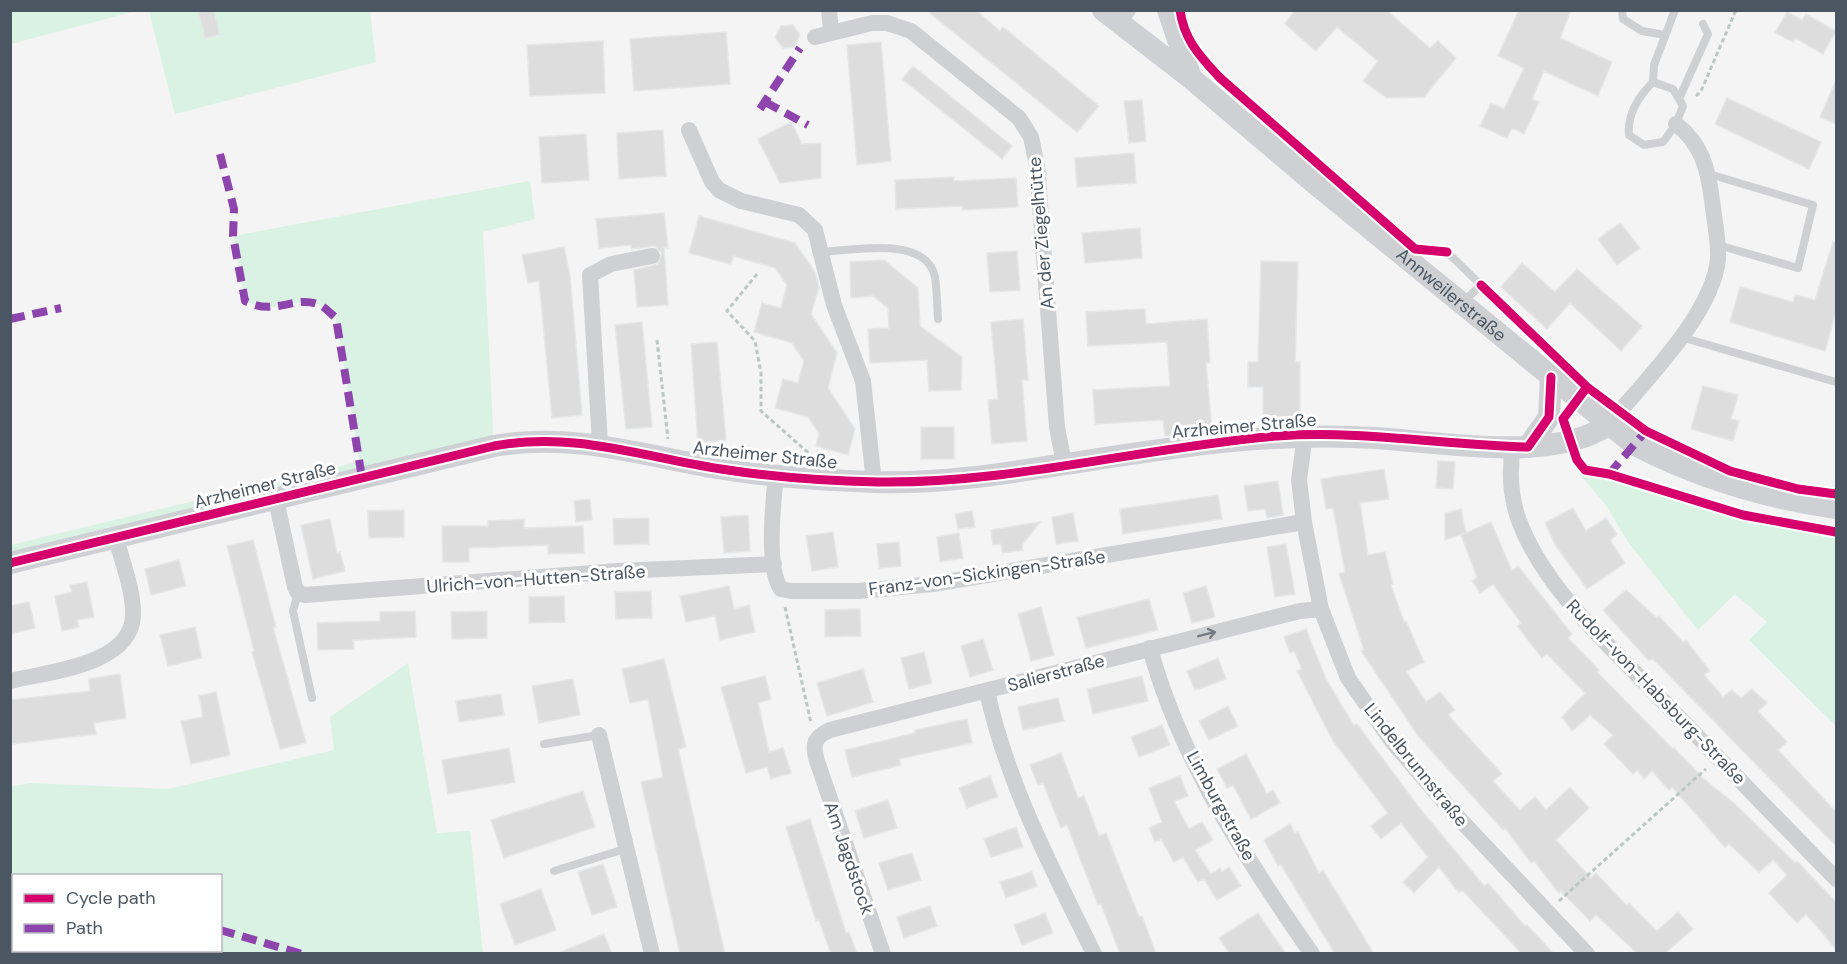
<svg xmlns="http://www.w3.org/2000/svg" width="1847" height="964" viewBox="0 0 1847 964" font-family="'DM Sans',sans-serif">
<rect width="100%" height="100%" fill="#f4f4f4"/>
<path fill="#d9f2e3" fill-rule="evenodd" d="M11,10h125v1l-125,33z
M149,11h221l6,51 -201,52z
M530,181l5,38 -52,13 11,214 -483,117 -1,-18 347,-83 4,10 -25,-154c-5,-4 -10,-10 -16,-13 -24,-11 -45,12 -75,-4l-12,-65z
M1576,470l33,4 134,41 93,17v194l-87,-86 18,-18 -32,-28 -37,36 -70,-88 -23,-38z
M408,663l29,170 33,-2 13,122h-472v-166l19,-4 138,6 166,-39 -4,-33zM14,876h206v74h-206z"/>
<path fill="#ddddde" stroke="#e5e6e7" stroke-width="1.5" d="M198,10h16l6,25 -15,3z
M926,10h50l24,21 3,-4 96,79 -22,26z
M1295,10h91l44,38 8,-7 18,17 -32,39 -37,1 -24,-17 15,-20 -41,-34 -21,24 -31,-27z
M1519,10h52l-11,28 52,24 -14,34 -54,-25 -12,28 7,3 -15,32 -12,-6 -5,10 -27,-12 11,-23 13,6 20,-41 -26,-12z
M1787,12l15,8 4,-6 30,17 -13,23 -28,-16 -2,4 -18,-9z
M793,25l7,10 -5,12 -12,1 -8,-11 6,-11z
M726,32l4,52 -96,7 -4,-52z
M603,41l2,52 -75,3 -3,-51z
M881,42l10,119 -34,4 -10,-120z
M913,66l99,80 -10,13 -100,-80z
M1836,80v44l-16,-7z
M1727,98l94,44 -12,27 -94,-45z
M1142,100l4,41 -17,2 -5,-42z
M791,122l11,22 19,-1v35l-41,5 -22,-44z
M663,130l3,46 -47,3 -2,-46z
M586,134l3,46 -47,3 -3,-46z
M1134,153l2,30 -59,4 -2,-29z
M954,177v4l62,-3 2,29 -55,3 -1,-4 -66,3 -1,-29z
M664,213l4,35 -4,-1 4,58 -31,2 -3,-37 24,-6 4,-11 -7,-7 -23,3 -1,-4 -32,3 -3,-29z
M699,216l96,27 20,29 4,15 -8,27 26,39 -9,35 27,41 -7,26 -32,-9 3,-13 -11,-16 -33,-9 8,-29 15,4 6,-22 -12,-18 -38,-11 8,-29 19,5 6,-23 -12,-17 -42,-12 -2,8 -42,-11z
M1620,223l20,25 -23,17 -19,-26z
M1140,228l2,30 -57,5 -3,-30z
M1833,242h3v70l-11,39 -95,-29 10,-35 53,15 2,-7 20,5z
M564,247l6,28 12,140 -30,3 -13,-137 -11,2 -6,-28z
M1017,251l3,39 -30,2 -3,-39z
M884,260l34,28 2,38 42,31 -1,33 -32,1 -2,-31 -57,3 -2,-34 21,-1 -1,-20 -15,-12 -22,2 -1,-36z
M1261,261l37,1 -3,100h5v55h-37v-30h-15v-25h10z
M1522,263l33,29 22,-23 65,57 -21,25 -51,-48 -23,26 -46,-42z
M1145,309l1,15 61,-5 3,44h-4l6,67 -47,6 -2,-16 -68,4 -2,-34 77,-4 -3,-44 -79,4 -2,-34z
M1023,319l5,61h-6l5,61 -35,3 -4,-44 10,-1 -7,-77z
M642,322l10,105 -26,2 -11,-104z
M717,342l9,98 -28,3 -7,-99z
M1703,386l35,9 -7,24 8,2 -6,20 -42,-12z
M921,427h33v32h-33z
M1438,461l17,1 -2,27 -17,-1z
M1384,469l5,30 -29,4 8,52 17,-3 8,32 -2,1 13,37 2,-1 18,41 -18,9 20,31 14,-10 15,18 -7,5 54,59 -9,7 27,29 15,-13 11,13 24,-23 19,21 -33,32 35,38 5,-5 31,33 2,-3 28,28 21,-19 15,17 -29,25h-26l-42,-39 -6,6 -29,-30 -2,2 -25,-32 -3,2 -26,-35 -2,2 -84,-93 -58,-86 3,-1 -25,-76 6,-2 -12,-64 -7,1 -5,-30z
M1278,481l5,34 -16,3 -2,-9 -17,2 -4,-25z
M1218,495l4,24 -99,15 -3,-25z
M590,499l2,21 -16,2 -2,-21z
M1573,508l13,23 20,-13 11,16 -7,6 15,23 -38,26 -31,-43 -11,-23z
M1461,509l5,24 25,-11 21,49 6,-5 54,68 -4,4 31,32 -2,2 76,77 1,-1 30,31 31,25 60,59 2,-2 39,41v47l-30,-35 -9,9 -28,-30 18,-18 -14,-15 -14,12 -30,-28 -4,3 -53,-60 -3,3 -17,-19 -8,8 -7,-9 -4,4 -29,-30 9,-9 -23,-20 -18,16 -10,-14 23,-24 -38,-39 -5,4 -25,-32 4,-3 -28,-39 -13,9 -8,-12 5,-4 -16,-42 4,-2 -20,7v-27z
M404,510v27l-35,1 -1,-27z
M972,511l3,16 -17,2 -3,-15z
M1073,513l5,28 -22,3 -4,-27z
M748,515l2,36 -26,2 -3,-36z
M649,518v26l-35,1 -1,-26z
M330,519l7,34 3,-1 5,19 -32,8 -12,-54z
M524,519v9l59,-2 1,27 -36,1v-9l-79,3v14h-26l-1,-36h46v-5z
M1040,522l-18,23 1,5 -21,3 -1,-9 -8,1 -2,-15z
M833,532l5,35 -26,4 -6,-35z
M959,533l4,25 -23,4 -3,-25z
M253,540l23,87h-3l33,116 -26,6 -28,-97 2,-1 -27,-105z
M899,542l2,24 -22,2 -2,-24z
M1286,544l9,50 -20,3 -8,-50z
M179,560l7,26 -35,9 -6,-26z
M87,582l7,35 -17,3 2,7 -17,4 -7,-35 17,-4 -2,-7z
M729,586l5,23 15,-4 6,27 -35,8 -5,-24 -29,6 -6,-26z
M1206,586l9,31 -23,6 -9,-30z
M1626,590l31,28 2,-2 24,26 3,-2 24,31 -6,4 19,22 9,-7 9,8 11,-9 15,14 -9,8 29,31 -9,8 58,62v34l-184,-188 -3,3 -46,-51z
M651,591l1,27 -36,1 -1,-27z
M564,596l1,26 -36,1v-26z
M1149,599l9,31 -72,18 -9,-31z
M29,602l6,26 -25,6v-28z
M1041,607l13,48 -23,6 -13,-47z
M860,609l1,27 -36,1v-27z
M415,611l1,26 -63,3 1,9 -36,1 -1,-27 63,-2v-9z
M487,611v27l-35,1 -1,-27z
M195,627l7,31 -34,8 -8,-31z
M1306,629l20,50 28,47 3,-2 61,82 66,80 4,-3 37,43 2,-1 27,29h-32l-60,-64 -3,3 -20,-26 -25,26 -11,-11 25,-25 -27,-34 -20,16 -10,-13 17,-13 -55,-72 -36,-70 5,-2 -8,-18 -4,2 -6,-16z
M983,639l10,31 -23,7 -9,-31z
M924,652l8,31 -23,6 -8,-31z
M1218,658l8,21 -31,11 -8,-19z
M664,659l22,88 -8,2 47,205h-45l-39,-172 22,-5 -15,-78 -18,4 -8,-34z
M863,669l10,33 -46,14 -10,-33z
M120,674l6,44 -32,5 2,11 -84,10 -2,-44 80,-9 -1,-12z
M765,676l6,23 -13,4 11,49 14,-4 8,25 -20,6 -4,-12 -21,6 -25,-86z
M1142,676l6,25 -55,13 -6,-25z
M573,679l7,36 -41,8 -7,-37z
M216,692l14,63 -39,9 -10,-43 22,-4 -4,-21z
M501,694l3,21 -45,7 -3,-21z
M1058,698l6,23 -41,9 -5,-23z
M1228,706l10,20 -29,14 -10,-19z
M967,719l5,24 -73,16 2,6 -49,12 -7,-27 70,-17v-3z
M1162,725l8,20 -31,12 -8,-20z
M509,748l6,34 -67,12 -6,-34z
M1061,753l17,45 6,-2 15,40 7,-3 33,84 3,-1 14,38h-36l-19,-50 -3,1 -31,-80 -6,3 -18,-45 -5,2 -8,-20z
M1246,754l21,40 6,-4 7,13 -29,16 -18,-34 -6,3 -10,-19z
M990,776l8,21 -31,11 -8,-20z
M1180,776l8,20 -14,5 15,28 13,-7 11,18 -18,10 16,24 9,-6 2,4 7,-5 12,19 -24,14 -13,-21 -6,3 -15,-25 -9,5 -13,-23 -6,3 -6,-14 13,-6 -13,-34z
M583,791l12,36 -91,31 -13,-38z
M888,800l9,28 -33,10 -9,-27z
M810,819l36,114 3,-1 8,22h-26l-12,-34 -3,1 -30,-94z
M1290,824l5,9 3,-1 21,41 4,-3 51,84h-39l-54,-89 -3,1 -14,-26z
M1016,827l7,20 -32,10 -7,-18z
M912,853l9,27 -33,10 -9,-27z
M603,864l14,43 -25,8 -14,-43z
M1032,872l5,14 -31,12 -6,-16z
M541,889l15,41 -41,15 -15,-41z
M930,906l7,20 -33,12 -7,-21z
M1045,913l8,20 -31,12 -8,-20z
M1258,913l28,41h-56l-11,-16z
M604,934l8,20h-54v-1z"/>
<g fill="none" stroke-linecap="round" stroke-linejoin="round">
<path stroke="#bcc7c4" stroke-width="3" stroke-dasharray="4.5 3" stroke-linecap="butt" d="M1696,96l5,-5 35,-81
M757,274l-30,37 28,30 6,32v38l52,46
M657,340l11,99
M785,607l26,116
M1559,901l147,-132"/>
<path stroke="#ced0d2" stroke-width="8" d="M1622,10l1,9 19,12 23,4
M1653,82l20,7 10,17 -7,18 -13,18 -19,3 -15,-10c-2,-20 10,-39 24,-53z
M1653,82l1,-17 21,-55
M1679,99l29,-65 -5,-10
M1709,174l104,31 -15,63 -80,-23
M822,252c31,-2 104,-17 113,25 2,13 2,28 3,42
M1447,252l34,33 -18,17
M1681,337l155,45
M298,593l-5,18 19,87
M544,744l55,-9
M554,871l74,-23"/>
<path stroke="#ced0d2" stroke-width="16" d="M829,10l2,21
M1118,22l10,-12
M815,37l57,-14h15l24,8 108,87 12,19 6,29 20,261 7,37
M689,130l23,52 7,8 22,11 58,14 16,15 19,75 29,76 11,101
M1608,425c35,-42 105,-111 110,-166 1,-19 -4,-40 -6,-59 -4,-31 -10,-56 -36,-76
M1305,435l-6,45 5,42 17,87 27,69 43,62 61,71 135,143
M600,444l-10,-169 21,-11 41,-8
M1513,447c-4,25 -3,47 5,71 25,70 93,129 143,181 59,60 117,120 175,180
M776,476c-3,26 -10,92 5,113l10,2h68l74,-7 371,-62
M276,500l19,87 3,6 7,2 313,-24 156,-7
M1150,648c30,112 97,212 162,306
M10,681c38,-9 121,-16 123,-65 1,-25 -11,-54 -17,-78
M987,691c20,93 65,177 107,263
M599,735l53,219
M883,954l-66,-193c-5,-17 -3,-24 13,-31l470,-119 21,-2"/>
<g stroke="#ced0d4" stroke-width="22">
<path id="s1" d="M1103,10l89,69 120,102 323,264c64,33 130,53 201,63"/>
<path d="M1168,10l23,68"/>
<path d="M1528,447l21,-30 2,-40"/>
<path d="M10,563l484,-117c77,-14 147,9 223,22 52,9 105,12 158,14 65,2 127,-8 191,-18 103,-16 205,-33 309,-26 66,4 178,25 233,-13"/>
</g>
<path stroke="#8e44ad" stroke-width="8" stroke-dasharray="15 8" stroke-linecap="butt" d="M765,102l43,23
M760,109l40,-61
M220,154l14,55 -1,27 12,65c30,16 50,-7 75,4 6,3 11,9 16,13l26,160
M10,319l51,-11
M1609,474l37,-43
M10,888l4,1
M220,930l82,24"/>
<g stroke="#fff" stroke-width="13">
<path id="cycleway" d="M1180,10c4,30 20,46 39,67l196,172 32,3
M1481,285l106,102 59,44 84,40 68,18 38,5
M1587,387l-24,32 14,41 8,10 24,4 134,41 93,17
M10,563l484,-117c81,-15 148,11 227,23 51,8 104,12 156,13 135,2 267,-35 400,-46 84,-6 168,9 251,11l21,-30 2,-40"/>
</g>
<use href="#cycleway" stroke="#d6006c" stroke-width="9"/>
</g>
<defs><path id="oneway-shaft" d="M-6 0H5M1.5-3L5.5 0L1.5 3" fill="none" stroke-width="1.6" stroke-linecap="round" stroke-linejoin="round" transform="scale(1.5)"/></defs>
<use stroke="#727b83" href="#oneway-shaft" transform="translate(1207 634) rotate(-14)"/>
<g text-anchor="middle" stroke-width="6" stroke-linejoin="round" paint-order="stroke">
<g font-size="18" fill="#4a5661" stroke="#fff">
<text transform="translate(1041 233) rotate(-95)" y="6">An der Ziegelhütte</text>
<text dy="6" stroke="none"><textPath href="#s1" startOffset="450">Annweilerstraße</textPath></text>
<text transform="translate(1244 426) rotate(-5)" y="6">Arzheimer Straße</text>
<text transform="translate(765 455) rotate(6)" y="6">Arzheimer Straße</text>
<text transform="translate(265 485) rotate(-14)" y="6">Arzheimer Straße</text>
<text transform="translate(987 573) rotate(-8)" y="6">Franz-von-Sickingen-Straße</text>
<text transform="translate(536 579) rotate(-4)" y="6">Ulrich-von-Hutten-Straße</text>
<text transform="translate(1056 673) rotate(-15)" y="6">Salierstraße</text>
<text transform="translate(1656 692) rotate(46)" y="6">Rudolf-von-Habsburg-Straße</text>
<text transform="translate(1416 765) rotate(51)" y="6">Lindelbrunnstraße</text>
<text transform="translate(1221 806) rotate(61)" y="6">Limburgstraße</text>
<text transform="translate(849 858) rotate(71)" y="6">Am Jagdstock</text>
</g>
</g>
<rect width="1847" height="964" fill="none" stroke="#4a5661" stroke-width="24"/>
<rect x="12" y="874" width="210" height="78" fill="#ffffff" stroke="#b7bbc0" stroke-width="1.5"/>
<rect x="24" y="894" width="30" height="9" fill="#d6006c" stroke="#b7bbc0" stroke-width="1.5"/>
<text x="66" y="904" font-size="18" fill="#4a5661">Cycle path</text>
<rect x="24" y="924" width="30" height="9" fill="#8e44ad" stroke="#b7bbc0" stroke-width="1.5"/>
<text x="66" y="934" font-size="18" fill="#4a5661">Path</text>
</svg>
